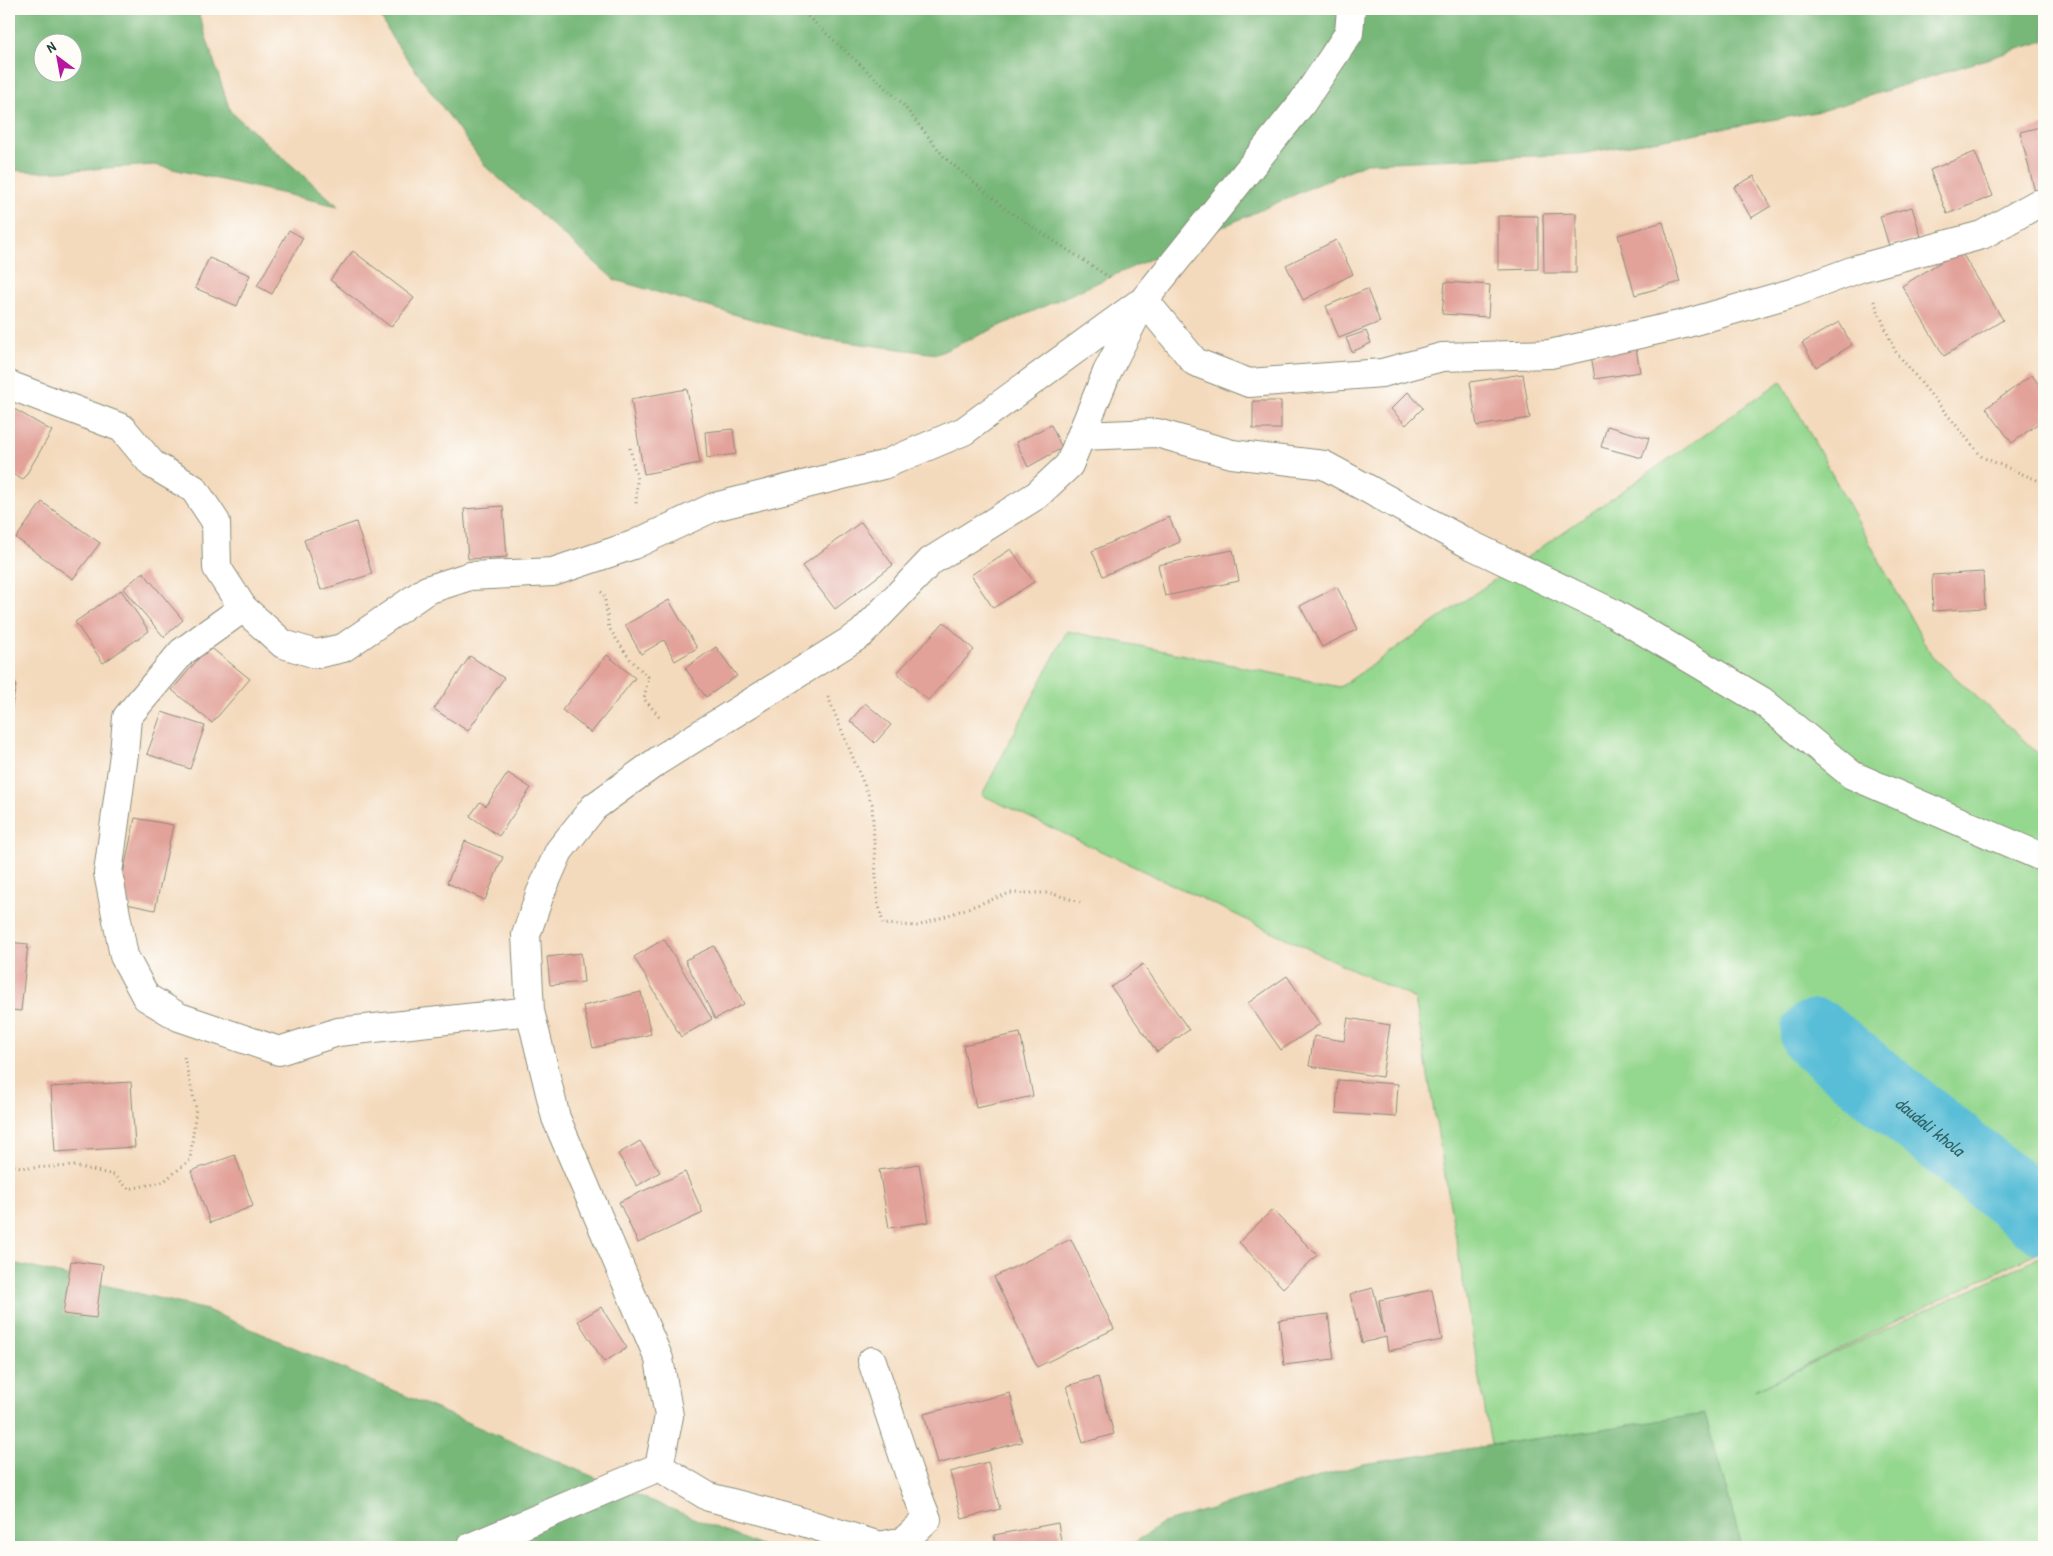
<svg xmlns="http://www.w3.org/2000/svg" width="2053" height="1556" viewBox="0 0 2053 1556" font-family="'Patrick Hand',sans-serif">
<rect width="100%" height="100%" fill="#fdfcf7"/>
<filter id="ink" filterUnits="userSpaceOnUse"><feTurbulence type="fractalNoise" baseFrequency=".02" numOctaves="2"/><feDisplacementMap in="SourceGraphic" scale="10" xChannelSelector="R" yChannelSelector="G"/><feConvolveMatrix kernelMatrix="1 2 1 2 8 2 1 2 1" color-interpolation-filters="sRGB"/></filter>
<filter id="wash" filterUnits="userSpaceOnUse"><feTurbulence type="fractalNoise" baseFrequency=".0096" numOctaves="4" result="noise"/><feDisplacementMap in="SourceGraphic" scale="20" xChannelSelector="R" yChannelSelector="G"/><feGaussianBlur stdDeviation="1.12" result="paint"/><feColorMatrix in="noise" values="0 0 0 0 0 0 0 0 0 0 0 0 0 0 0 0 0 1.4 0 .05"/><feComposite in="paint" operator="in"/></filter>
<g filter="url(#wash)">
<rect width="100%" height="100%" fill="#f4dabd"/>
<path fill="#94d78e" stroke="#5a8a61" d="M1781,381l150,274 113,104v490l-289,141 289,-135v292h-302l-37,-132 -214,30 -76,-446 -433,-204 85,-164 273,56z"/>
<path fill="#77b879" stroke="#4b7a56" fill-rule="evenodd" d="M9,9h190l-1,3 32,99 108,95 -183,-41 -113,7 -33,-2zM42,42h30v30h-30z
M377,9h1667v32l-223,70 -241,43 -214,9 -429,191 -120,-16 -202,-58 -129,-113 -94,-129z
M9,1262l198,48 375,162 181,75h-754z
M1705,1414l37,133h-614l35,-24 200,-59z"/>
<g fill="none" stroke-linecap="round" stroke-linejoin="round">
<path stroke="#59bdd7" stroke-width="72" id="s1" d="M1816,1035l228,184"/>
</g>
<g id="blocks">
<path fill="#e2a29a" d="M2044,126v63l-9,3 -15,-60z
M1975,152l18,44 -46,18 -17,-44z
M1754,176l17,30 -20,12 -17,-31z
M1912,207l9,30 -32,9 -9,-30z
M1576,213v60h-32l-1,-59z
M1498,216h40v53l-40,1z
M1663,222l17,60 -45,13 -17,-60z
M289,230l14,8 -31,56 -15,-8z
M1336,240l17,34 -50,26 -17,-35z
M1960,250l43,70 -59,36 -42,-70z
M353,251l61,47 -23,29 -61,-47z
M209,258l41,17 -13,31 -42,-18z
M1445,282l45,3 -2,32 -46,-3z
M1367,289l13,33 -41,16 -13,-32z
M1839,322l13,23 -36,22 -14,-24z
M1366,331l5,12 -19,9 -6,-14z
M1636,348l4,24 -45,7 -4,-24z
M1523,374l7,44 -53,8 -7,-44z
M2032,375l12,17v27l-32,24 -26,-35z
M687,389l13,74 -56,11 -13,-75z
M1408,392l15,16 -17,17 -15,-16z
M1253,401h28v28h-28z
M9,406l43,25 -29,49 -14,-8z
M1051,425l11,23 -34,19 -12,-25z
M1607,426l42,12 -7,20 -41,-11z
M733,429l3,25 -29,4 -2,-26z
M42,502l58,41 -27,36 -57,-41z
M503,506l4,51 -39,2 -4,-50z
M1169,517l11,25 -77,34 -11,-25z
M356,522l16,52 -51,16 -17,-50z
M861,522l32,43 -58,44 -33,-43z
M1011,549l23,33 -41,26 -22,-33z
M1233,550l6,31 -74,15 -7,-31z
M143,572l40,48 -19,17 -41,-48z
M1983,572l2,36 -52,3 -1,-36z
M1337,587l21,42 -36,18 -22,-41z
M121,590l28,41 -46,32 -28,-41z
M669,600l28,48 -22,13 -11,-21 -23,14 -16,-29z
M944,622l30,28 -46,50 -31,-27z
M209,646l41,33 -38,44 -40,-33z
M716,647l21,29 -31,21 -21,-29z
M607,655l28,23 -44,55 -29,-23z
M470,656l34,22 -36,53 -34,-22z
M9,682l7,1 -6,34h-1z
M865,703l26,22 -16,18 -25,-22z
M162,712l43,14 -15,43 -43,-15z
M508,773l23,15 -32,48 -29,-20 10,-14 6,4z
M135,818l38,7 -18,85 -38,-8z
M465,841l38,16 -18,43 -38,-17z
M664,939l48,80 -31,18 -47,-80z
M9,942l19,2 -7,67 -12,-1z
M714,946l30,58 -29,15 -30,-59z
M581,953l3,29 -34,3 -3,-28z
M1143,964l46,66 -32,22 -46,-65z
M1287,976l33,48 -39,26 -33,-47z
M641,992l10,42 -58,14 -10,-42z
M1348,1018l42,7 -8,52 -73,-11 5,-30 30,5z
M1020,1033l13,63 -57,12 -13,-63z
M1338,1080l60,4 -2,33 -60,-4z
M131,1082l4,65 -80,5 -4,-65z
M640,1141l20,31 -23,14 -19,-32z
M235,1155l18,51 -43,17 -19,-52z
M919,1164l10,58 -40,6 -10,-58z
M685,1172l18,41 -65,30 -19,-41z
M1272,1210l45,45 -34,33 -44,-46z
M1071,1239l43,90 -77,38 -43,-90z
M71,1261l32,4 -7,53 -33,-4z
M1373,1288l11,45 -5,-33 53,-10 10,50 -54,11 -2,-14 -24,6 -12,-49z
M601,1307l26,41 -23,14 -26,-41z
M1328,1314l6,45 -50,6 -5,-45z
M1098,1377l16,57 -31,9 -16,-57z
M1010,1393l12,49 -85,22 -13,-50z
M988,1462l12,47 -38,10 -12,-47z
M1058,1523l4,24h-66l-2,-12z"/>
</g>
</g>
<g filter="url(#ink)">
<use href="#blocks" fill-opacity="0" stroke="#8a8c78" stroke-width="1"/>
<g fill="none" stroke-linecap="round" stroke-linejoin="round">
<g stroke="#8a8c78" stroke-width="30">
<path id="minor" d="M1144,300l51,62 54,21 133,-10 60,-16 108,-3 134,-30 111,-32 65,-24 122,-33 55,-31 7,-1
M9,385l113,43 30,36 42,25 22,33 1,46 26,40 40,36 33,10 27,-6 84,-58 43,-14 83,-4 80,-27 81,-38 169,-42 81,-34 174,-127
M1081,436l76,-3 75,21 92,11 145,79 144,69 149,88 90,74 192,83
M243,608l-61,44 -55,65 -3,37 -16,119 16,83 22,41 33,20 100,34 59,-19 192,-21
M659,1467l50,30 84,22 87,27 24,-5 23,-22 -18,-46 -37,-112
M471,1547l188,-80 10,-51 -10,-57 -103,-241 -26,-107 -4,-76 14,-41 19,-43 35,-44 65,-47 202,-126 70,-73 106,-66 32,-30 38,-93 37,-72 158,-197 47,-70 2,-24"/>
</g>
<path stroke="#8a8c78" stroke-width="3" stroke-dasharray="1 4" stroke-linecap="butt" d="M795,9l9,4 97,89 44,56 62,52 105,69
M1874,301l21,50 87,106 62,26
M630,448l7,32 -1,25
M601,592l3,2 5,34 20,30 19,19 -4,22 16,18
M828,697l44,107 5,92 6,28 35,2 92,-33h40l30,9
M9,1165l18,3 47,-2 40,9 15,14 34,-7 27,-22 6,-52 -12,-51"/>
<use href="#minor" stroke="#fff" stroke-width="28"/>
</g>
</g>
<g text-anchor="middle" stroke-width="4" stroke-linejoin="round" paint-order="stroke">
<g font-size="18" font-style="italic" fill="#306365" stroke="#fdfcf7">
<text dy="6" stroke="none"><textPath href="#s1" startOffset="146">daudali khola</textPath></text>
</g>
</g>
<rect width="2053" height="1556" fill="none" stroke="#fdfcf7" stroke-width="30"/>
<g transform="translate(58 58) rotate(328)"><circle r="24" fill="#fdfcf7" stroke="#a4b0a9"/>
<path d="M0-4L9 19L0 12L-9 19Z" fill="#b5179e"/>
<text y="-8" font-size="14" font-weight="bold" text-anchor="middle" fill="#1f3d34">N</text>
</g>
</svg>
